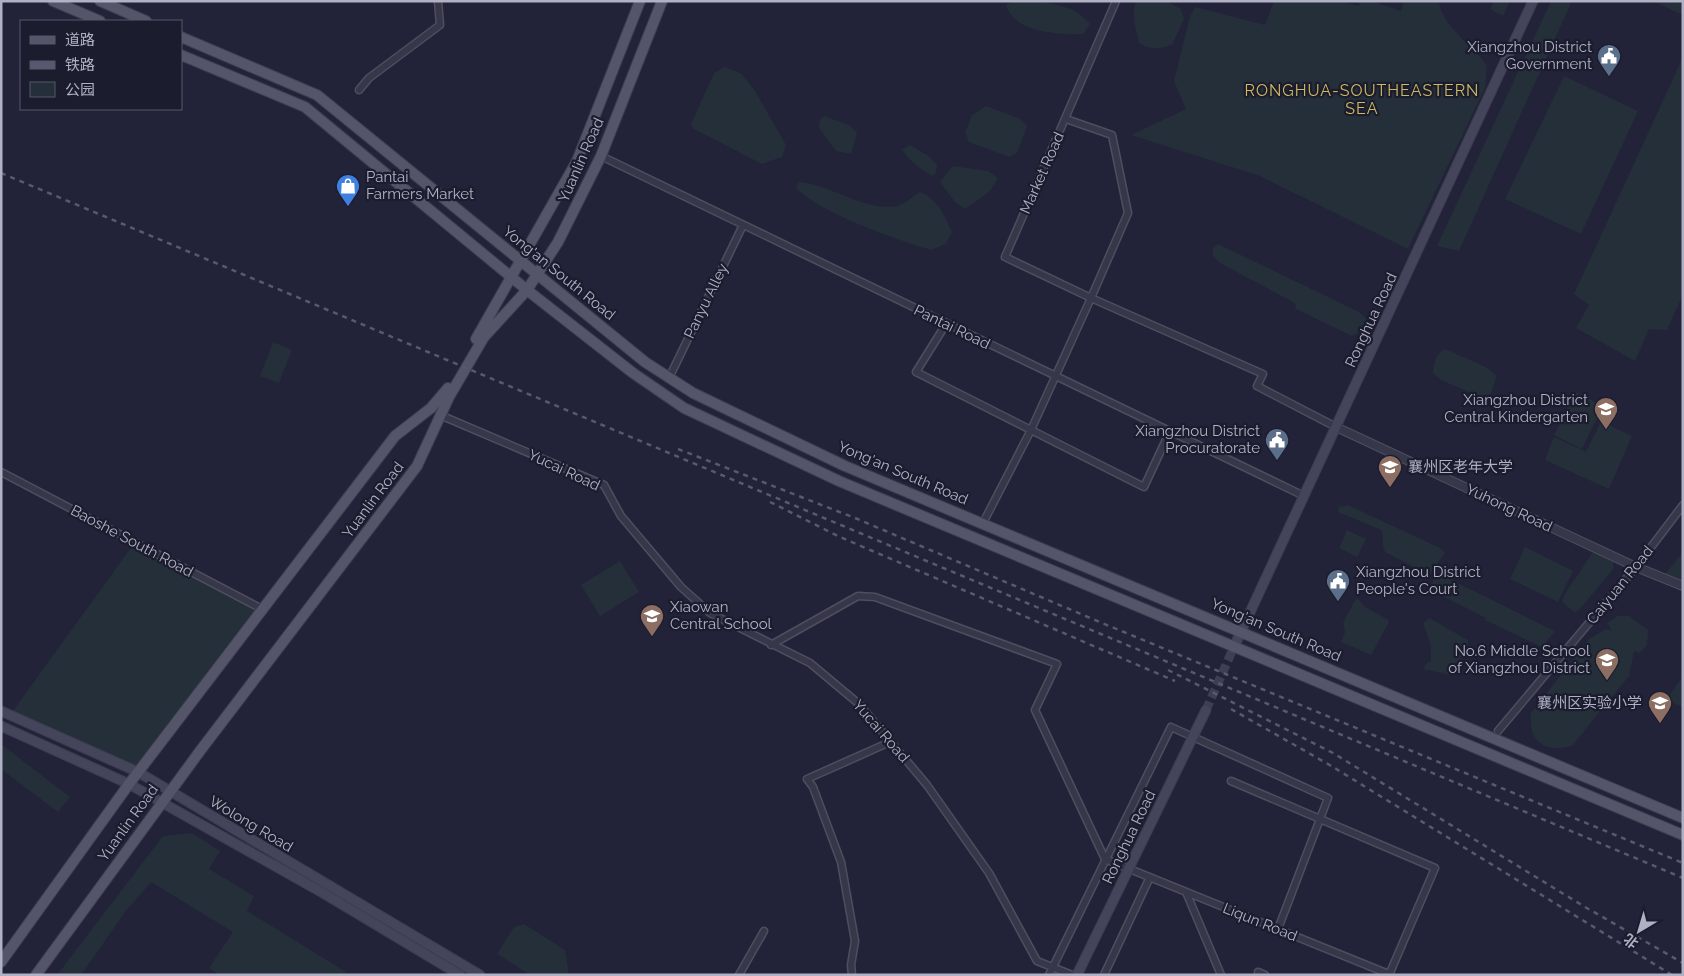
<svg xmlns="http://www.w3.org/2000/svg" width="1684" height="976" viewBox="0 0 1684 976" font-family="Raleway,'Noto Sans SC',sans-serif">
<rect width="100%" height="100%" fill="#222338"/>
<path fill="#242f39" d="M1013,1c26,0 60,1 77,23l-7,10c-24,0 -68,0 -77,-29z
M1136,1h30l15,8 3,10 -12,26c-13,4 -22,5 -33,-2 -3,-14 -8,-28 -3,-42z
M1274,1h65l20,5 1,-5h12l29,10 3,-10h35c1,23 35,45 48,65l-2,22 -77,161 -148,-73 -129,-41 55,-26 -12,-28 16,-65 5,-9 70,18z
M1494,1h16l-7,15 -13,-7z
M1551,1h21l-113,250 -22,-5z
M1652,1h31v14z
M1683,57v237l-16,36 -18,-1 -14,32 -59,-33 13,-23 -15,-11z
M725,67l17,7 13,17 31,54 -4,12 -20,7 -68,-35 -3,-5 23,-51z
M1564,76l74,35 -57,123 -76,-35z
M986,106l33,12 8,8 -10,27 -7,4 -41,-15 -4,-9 7,-18z
M824,116l25,9 8,8 -6,21 -15,-3 -17,-23 1,-9z
M910,145l19,11 8,9 -1,8 -4,3c-11,-6 -24,-16 -30,-27z
M953,166l35,5 10,7 -8,13 -25,18 -10,-7 -15,-20z
M799,182c31,2 66,30 97,24 8,-1 17,-10 24,-14 17,6 25,24 32,40l-6,12 -15,6c-36,-11 -109,-36 -135,-62z
M1218,244l141,68 10,9 -6,9 -11,6 -56,-27 -1,-6 -75,-40 -7,-7v-8z
M273,342l19,8 -13,33 -19,-7z
M1445,349l41,18 11,9 -6,17 -6,6 -44,-19 -8,-7c1,-11 2,-18 12,-24z
M1576,392l27,14 -21,43 -28,-14z
M1601,421l31,15 -23,53 -64,-29 9,-23 32,15z
M1348,505l92,43 5,5 -16,22 -44,-23c-4,-8 0,-15 -4,-22l-43,-18 1,-5z
M1347,530l19,9 -9,18 -18,-9z
M135,542l127,67 -124,163 -128,-57z
M1525,547l48,24 -15,31 -48,-23z
M1593,552l20,10 1,6 -35,42 -5,2 -12,-10 2,-7z
M1683,552v34l-21,-8z
M620,561l19,31 -39,24 -19,-31z
M1437,573l118,58 -13,16 -57,-27 1,-2 -57,-29z
M1358,599l7,8 22,12 2,3 -18,33 -30,-13 4,-10 -2,-9 12,-23z
M1617,616h12l19,14 -1,15 -7,8 -6,-2 -5,25 -57,70c-28,7 -44,-4 -41,-33l58,-74 17,-10 6,2 -5,-8z
M1429,618l39,22v4l-17,31 -27,-6 1,-4 6,-4v-16l-8,-21z
M1683,676v31l-17,-7z
M1,744l69,53 -12,15 -57,-43z
M192,833l28,18 -11,18 45,27 -7,15 99,61 -2,3h-125l-10,-7 24,-36 -82,-50 -26,30 -44,63h-24l106,-139z
M524,924l41,26 4,25h-39l-33,-21 17,-27z"/>
<g fill="none" stroke-linecap="round" stroke-linejoin="round">
<path stroke="#3f3f54" stroke-width="9" stroke-dasharray="9 4.5" stroke-linecap="butt" d="M1206,710l27,-61"/>
<g stroke="#4e4e60" stroke-width="9">
<path id="minor" d="M359,90l10,-12 71,-53 -2,-24
M1066,119l46,16 16,78 -37,85 172,76 -6,12 79,41
M601,156l703,340
M946,324l-30,48 228,115 26,-56
M669,378l74,-153
M440,415l164,70 17,31 60,71 29,26 100,50 49,41 68,81 62,88 48,88 35,14
M1,472l261,137
M983,523l48,-93 60,-132 -86,-41 111,-256
M771,645l87,-49 17,1 182,67 -22,46 70,149 286,116
M1498,731l138,-164 47,-62
M1231,781l204,87 -46,107
M1186,892l35,83
M1258,972l7,3
M739,975l25,-44
M852,975l-1,-10 4,-24 -14,-79 -28,-75 -6,-8 83,-37
M1049,975l122,-248 157,71 -50,131
M1104,975l46,-98"/>
</g>
<g stroke="#4e4e60" stroke-width="10">
<path id="tertiary" d="M1336,427l300,140 47,19"/>
</g>
<g stroke="#3c3d4f" stroke-width="11">
<path id="secondary" d="M1233,649l300,-648
M1,711l137,61 342,203
M1,726l128,58 194,109 137,82
M1077,975l129,-265"/>
</g>
<g stroke="#3c3d4f" stroke-width="12">
<path id="primary" d="M53,1l47,20
M100,1l46,20
M181,37l136,58 328,267 48,31 152,73 838,352
M181,55l124,52 222,183 106,83 51,35 155,73 844,354
M476,339l101,-178 63,-160
M1,962l128,-178 266,-348 36,-28 17,-20
M36,975l164,-224 217,-285 32,-69 35,-60 43,-47 31,-48 43,-86 61,-155"/>
</g>
<use href="#minor" stroke="#363749" stroke-width="6"/>
<use href="#tertiary" stroke="#363749" stroke-width="8"/>
<use href="#secondary" stroke="#44445b" stroke-width="9"/>
<use href="#primary" stroke="#545569" stroke-width="10"/>
<path stroke="#585970" stroke-width="2.5" stroke-dasharray="5 5" stroke-linecap="butt" d="M1,173l1682,705
M678,449l177,69 247,105 581,240
M770,502l70,35 335,144
M1168,670l165,83 252,154 98,56
M1231,709l97,55 344,211"/>
</g>
<defs>
<g id="civic-pin" transform="scale(1.25)"><path d="M0 17L-7.5 6A9.5 9.5 0 1 1 7.5 6Z" fill="#5c6f8a" stroke="#1b1c2d"/><path d="M-.6-6.5H3V-4.5H.6V-3L4-1V1h2V6H-6V1h2V-1L-.6-3ZM-1.2 2.5V6h2.4V2.5Z" fill="#fff"/></g>
<g id="shop-pin" transform="scale(1.25)"><path d="M0 17L-7.5 6A9.5 9.5 0 1 1 7.5 6Z" fill="#3f7fe0" stroke="#1b1c2d"/><path d="M-5-2.5h2.3a2.7 3.5 0 0 1 5.4 0H5L5.5 6h-11ZM-1.5-2.5h3a1.5 2.3 0 0 0-3 0Z" fill="#fff"/></g>
<g id="school-pin" transform="scale(1.25)"><path d="M0 17L-7.5 6A9.5 9.5 0 1 1 7.5 6Z" fill="#8d6e63" stroke="#1b1c2d"/><path d="M0-5L7-2L0 1L-7-2ZM-4 1L0 2.5L4 1V4Q0 6-4 4Z" fill="#fff"/></g>
<g id="university-pin" transform="scale(1.25)"><path d="M0 17L-7.5 6A9.5 9.5 0 1 1 7.5 6Z" fill="#8d6e63" stroke="#1b1c2d"/><path d="M0-5L7-2L0 1L-7-2ZM-4 1L0 2.5L4 1V4Q0 6-4 4Z" fill="#fff"/></g>
</defs>
<g fill-rule="evenodd">
<use href="#civic-pin" x="1609" y="56"/>
<use href="#shop-pin" x="348" y="186"/>
<use href="#school-pin" x="1606" y="409"/>
<use href="#civic-pin" x="1277" y="440"/>
<use href="#university-pin" x="1390" y="467"/>
<use href="#civic-pin" x="1338" y="581"/>
<use href="#school-pin" x="652" y="616"/>
<use href="#school-pin" x="1607" y="660"/>
<use href="#school-pin" x="1660" y="703"/>
</g>
<g text-anchor="middle" stroke-width="4.5" stroke-linejoin="round" paint-order="stroke">
<g font-size="15" fill="#b1b1c5" stroke="#1b1c2d" text-anchor="end">
<text x="1592" y="52">Xiangzhou District<tspan x="1592" dy="17">Government</tspan></text>
<text x="366" y="182" text-anchor="start">Pantai<tspan x="366" dy="17">Farmers Market</tspan></text>
<text x="1588" y="405">Xiangzhou District<tspan x="1588" dy="17">Central Kindergarten</tspan></text>
<text x="1260" y="436">Xiangzhou District<tspan x="1260" dy="17">Procuratorate</tspan></text>
<text x="1408" y="472" text-anchor="start">襄州区老年大学</text>
<text x="1356" y="577" text-anchor="start">Xiangzhou District<tspan x="1356" dy="17">People's Court</tspan></text>
<text x="670" y="612" text-anchor="start">Xiaowan<tspan x="670" dy="17">Central School</tspan></text>
<text x="1590" y="656">No.6 Middle School<tspan x="1590" dy="17">of Xiangzhou District</tspan></text>
<text x="1642" y="708">襄州区实验小学</text>
</g>
<g font-size="15" fill="#b1b1c5" stroke="#1b1c2d">
<text transform="translate(581 160) rotate(-66)" y="5">Yuanlin Road</text>
<text transform="translate(1042 173) rotate(-66)" y="5">Market Road</text>
<text transform="translate(559 273) rotate(39)" y="5">Yong'an South Road</text>
<text transform="translate(706 301) rotate(-64)" y="5">Panyu Alley</text>
<text transform="translate(1371 320) rotate(-65)" y="5">Ronghua Road</text>
<text transform="translate(952 327) rotate(26)" y="5">Pantai Road</text>
<text transform="translate(564 470) rotate(25)" y="5">Yucai Road</text>
<text transform="translate(903 473) rotate(23)" y="5">Yong'an South Road</text>
<text transform="translate(373 500) rotate(-53)" y="5">Yuanlin Road</text>
<text transform="translate(1509 508) rotate(25)" y="5">Yuhong Road</text>
<text transform="translate(132 541) rotate(28)" y="5">Baoshe South Road</text>
<text transform="translate(1620 585) rotate(-51)" y="5">Caiyuan Road</text>
<text transform="translate(1276 630) rotate(23)" y="5">Yong'an South Road</text>
<text transform="translate(881 731) rotate(49)" y="5">Yucai Road</text>
<text transform="translate(128 823) rotate(-54)" y="5">Yuanlin Road</text>
<text transform="translate(251 824) rotate(31)" y="5">Wolong Road</text>
<text transform="translate(1129 837) rotate(-64)" y="5">Ronghua Road</text>
<text transform="translate(1260 922) rotate(22)" y="5">Liqun Road</text>
</g>
<g font-size="16" letter-spacing="1" fill="#ceba63" stroke="#1b1c2d">
<text x="1362" y="96">RONGHUA-SOUTHEASTERN<tspan x="1362" dy="18">SEA</tspan></text>
</g>
</g>
<rect width="1684" height="976" fill="none" stroke="#b1b1c5" stroke-width="5"/>
<rect x="20" y="20" width="162" height="90" fill="#1b1c2d" stroke="#57586a"/>
<rect x="30" y="36" width="25" height="8" fill="#545569" stroke="#57586a"/>
<text x="65" y="45" font-size="15" fill="#b1b1c5">道路</text>
<rect x="30" y="61" width="25" height="8" fill="#585970" stroke="#57586a"/>
<text x="65" y="70" font-size="15" fill="#b1b1c5">铁路</text>
<rect x="30" y="82" width="25" height="15" fill="#242f39" stroke="#57586a"/>
<text x="65" y="95" font-size="15" fill="#b1b1c5">公园</text>
<g transform="translate(1639 931) rotate(218)" stroke="#1b1c2d" stroke-width="4" paint-order="stroke">
<path d="M0-4L9 19L0 12L-9 19Z" fill="#b1b1c5"/>
<text y="-8" font-size="14" font-weight="bold" text-anchor="middle" fill="#b1b1c5">北</text>
</g>
</svg>
